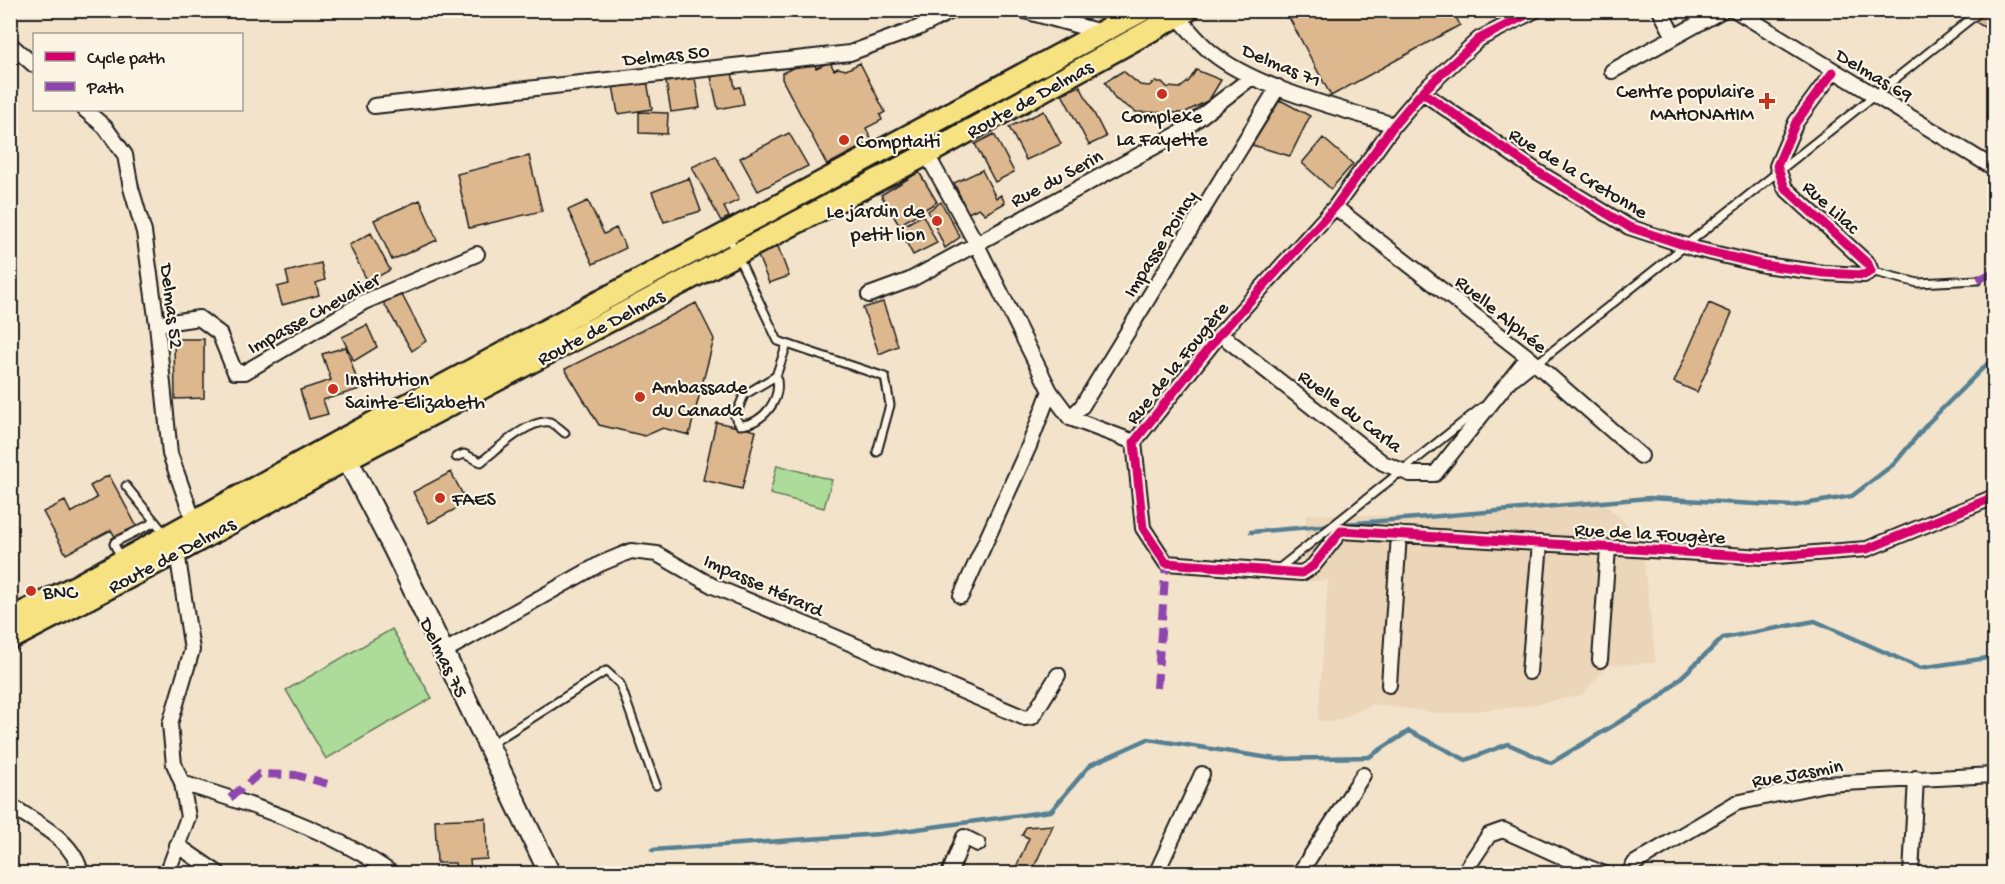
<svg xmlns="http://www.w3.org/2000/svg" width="2005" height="884" viewBox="0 0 2005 884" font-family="'Gochi Hand',sans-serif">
<rect width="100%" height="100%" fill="#f3e3cb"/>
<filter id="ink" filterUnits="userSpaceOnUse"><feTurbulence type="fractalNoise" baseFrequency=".0167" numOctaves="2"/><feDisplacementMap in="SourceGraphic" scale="12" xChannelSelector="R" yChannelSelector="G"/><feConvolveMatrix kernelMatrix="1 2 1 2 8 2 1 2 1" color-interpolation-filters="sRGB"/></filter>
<g filter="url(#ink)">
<path fill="#ecd6b9" d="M1599,498l42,40 15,125 -48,2 -26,30 -56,11 -83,8 -69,-10 -41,18 -15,-2 10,-140 -26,2 5,-68 134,3z"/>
<path fill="#addb9a" stroke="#647c5b" stroke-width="1.5" d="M777,465l55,15 -8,28 -54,-14z
M392,629l40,69 -106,61 -40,-69z"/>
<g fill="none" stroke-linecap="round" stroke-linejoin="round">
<path stroke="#578092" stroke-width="4.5" d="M1251,532l398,-34 143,8 60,-10 42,-32 34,-41 66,-66
M652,850l228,-16 171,-23 39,-46 58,-26 128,20 93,-2 40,-26 57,29 42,-16 43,19 108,-65 64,-60 92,-17 105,47 74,-11"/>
</g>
<path fill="#ddb88e" stroke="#1c1c1c" stroke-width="1.5" d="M1285,10h167l8,15 -129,71z
M1980,10h14v23l-20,-12z
M813,59l3,9 14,-6 4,8 4,-2 8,2 14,-7 25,49 -5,3 2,5 -16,8 6,13 -45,24 -45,-86v-6z
M1196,70l25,10 -12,20 -25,13 -48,-1 -21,-13 -10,-17 18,-11 17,14 9,1 6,-4h7l5,5 13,1 9,-7z
M732,72l3,16 5,-1 4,17 -26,5 -7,-32z
M695,78l5,30 -29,4 -5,-30z
M647,81l5,28 -34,5 -5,-29z
M1080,86l26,51 -17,8 -27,-51z
M1280,100l30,16 -20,40 -38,-11z
M1044,111l17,33 -35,16 -17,-33z
M639,112l29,1 -1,21 -28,-1z
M789,133l19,33 -50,25 -18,-33z
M994,134l20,38 -19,10 -20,-38z
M1323,138l30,26 -22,25 -29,-26z
M529,156l13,55 -73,17 -12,-54z
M716,156l23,44 -15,7 5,10 -8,4 -29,-54z
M982,170l14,28 5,-3 4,8 -20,11 -6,-6 -11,5 -14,-30z
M919,172l18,30 -38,23 -18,-30z
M689,178l12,33 -37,11 -12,-30z
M420,200l17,40 -45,20 -18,-40z
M588,201l16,33 12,-6 10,20 -33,16 -25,-54z
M941,202l19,35 -15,11 -17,-37z
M923,215l14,28 -24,12 -14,-27z
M371,233l19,37 -22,12 -19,-37z
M777,244l12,32 -20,7 -13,-32z
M321,263l4,17 -9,3 3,12 -37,10 -5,-18 12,-3 -3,-12z
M402,295l24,46 -14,10 -29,-49z
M883,302l15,44 -19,8 -16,-46z
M696,303l18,36 -25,96 -26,-7 -18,8 -46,-11 -34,-56z
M1709,303l23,10 -35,79 -23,-10z
M367,325l10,22 -23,14 -12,-24z
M174,339h30v59l-29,1z
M346,347l14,42 -37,11 5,14 -19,5 -9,-29 31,-10 -9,-26z
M716,422l40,9 -14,58 -39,-9z
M451,472l16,31 -38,20 -16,-31z
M109,475l28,52 -21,11 -5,-8 -45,24 -23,-42 22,-11 6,12 26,-15 -7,-12z
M486,818l1,41 -17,1 1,9 -15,1 -1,-7h-18l-2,-43z
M1053,825l-22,49h-18l16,-36 -7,-3 4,-8z"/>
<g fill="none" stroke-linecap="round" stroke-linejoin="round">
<g stroke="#1c1c1c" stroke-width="11">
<path id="lane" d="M728,236l50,105 107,36 5,28 -13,47
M1871,271l47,12 60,-3
M776,376c7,23 -13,48 -36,49l-5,-8 9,-22 32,-19 11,-32
M1516,380l466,-370
M456,457l8,-3 17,8c15,-12 49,-44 69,-40 5,2 11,8 15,11
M126,486l40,49
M121,558l-7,-14 1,-2 40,-20
M1277,570l205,-163
M489,745l117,-74 14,13 36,101"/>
</g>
<g stroke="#1c1c1c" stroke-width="18">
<path id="street" d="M1021,10l80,22
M1536,10l-57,29 -57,53 -28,33 -59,82 -115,127 -86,108 9,86 23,35 136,10 11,-7 28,-35 422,26 104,-8 127,-52
M1660,10l14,27 49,-27
M1735,10l259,158
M1173,12c13,13 24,29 38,40 44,36 128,56 183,73
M10,44l24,21
M1612,71l62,-34
M1422,92l116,80 91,55 67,22 68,16 60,8 40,2 7,-4 -3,-7 -83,-76 -8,-22 19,-44 37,-50
M374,106l476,-53 68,-25 36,-18
M85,110l20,17 20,28 6,33 13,44 13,92 13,130 24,68
M915,133l61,110 74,148 20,27 64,24
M1335,207l193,150 113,99
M869,295l41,-15 268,-146 74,-57
M157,324l42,-6 20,15 16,39h10l119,-70 113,-48
M1220,334l163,129 27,11h25l93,-117
M1070,418l12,-12 196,-319
M961,596l68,-150 21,-55
M443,652l157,-88 31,-13 26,3 56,32 106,44 206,88 7,-1 26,-42
M1600,660l8,-112
M1529,672l11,-129
M1389,685l10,-151
M182,783c71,22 150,47 211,91
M10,805c26,18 65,35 71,69
M177,845l42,29
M167,874l21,-57 -6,-34 -8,-19 -4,-40 22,-74 -15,-98 -3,-4
M949,874l15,-37 14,7
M1156,874l46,-100
M1299,874l64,-99
M1463,874l26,-39 14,-5 64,29 38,15
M1628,874l7,-11 101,-60 89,-19 169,-9
M1911,874l5,-96"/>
</g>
<g stroke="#1c1c1c" stroke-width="24">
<path id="secondary" d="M340,445l55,106 155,323"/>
</g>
<g stroke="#1c1c1c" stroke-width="26">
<path id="primary" d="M10,619l67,-33 261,-144 805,-432
M10,639l167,-87 171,-94 579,-304 261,-144"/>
</g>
<use href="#lane" stroke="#fcf5e5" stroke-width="7"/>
<use href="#street" stroke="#fcf5e5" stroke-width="14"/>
<use href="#secondary" stroke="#fcf5e5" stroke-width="20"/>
<use href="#primary" stroke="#f7e281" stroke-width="21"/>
<path stroke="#8e44ad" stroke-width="8" stroke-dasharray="15 8" stroke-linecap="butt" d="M1978,280l16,-8
M1157,688l9,-125
M230,798l29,-24 37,1 32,9"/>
<g stroke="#fcf5e5" stroke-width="13">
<path id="cycleway" d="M1536,10l-57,29 -57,53 -28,33 -59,82 -115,127 -86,108 9,86 23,35 136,10 11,-7 28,-35 422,26 104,-8 127,-52
M1422,92l116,80 91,55 67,22 68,16 60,8 40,2 7,-4 -3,-7 -83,-76 -8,-22 19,-44 37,-50"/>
</g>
<use href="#cycleway" stroke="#d6006c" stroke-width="9"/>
</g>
</g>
<g fill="#c8321e" stroke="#fcf5e5" stroke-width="2">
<circle cx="1162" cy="94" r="6"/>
<path d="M1764 92h6v6h6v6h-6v6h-6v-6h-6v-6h6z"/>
<circle cx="844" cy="140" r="6"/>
<circle cx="937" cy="221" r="6"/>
<circle cx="333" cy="389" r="6"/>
<circle cx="640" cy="397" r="6"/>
<circle cx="440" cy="498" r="6"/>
<circle cx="31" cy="591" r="6"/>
</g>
<g text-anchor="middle" stroke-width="4.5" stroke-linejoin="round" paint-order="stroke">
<g font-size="20" fill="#1c1c1c" stroke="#fcf5e5">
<text transform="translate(666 54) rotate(-6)" y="7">Delmas 50</text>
<text transform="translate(1282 64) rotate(23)" y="7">Delmas 71</text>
<text transform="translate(1875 74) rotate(31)" y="7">Delmas 69</text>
<text transform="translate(1029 98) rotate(-29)" y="7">Route de Delmas</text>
<text transform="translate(1579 172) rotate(31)" y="7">Rue de la Cretonne</text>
<text transform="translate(1056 177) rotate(-28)" y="7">Rue du Serin</text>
<text transform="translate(1832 206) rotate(42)" y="7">Rue Lilac</text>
<text transform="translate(1159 243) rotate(-58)" y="7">Impasse Poincy</text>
<text transform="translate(173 306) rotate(83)" y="7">Delmas 52</text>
<text transform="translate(313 312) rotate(-29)" y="7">Impasse Chevalier</text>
<text transform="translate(1502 313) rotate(39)" y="7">Ruelle Alphée</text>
<text transform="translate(600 326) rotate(-28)" y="7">Route de Delmas</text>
<text transform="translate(1176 362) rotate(-51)" y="7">Rue de la Fougère</text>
<text transform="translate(1351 410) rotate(37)" y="7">Ruelle du Carla</text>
<text transform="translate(1650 532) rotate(3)" y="7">Rue de la Fougère</text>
<text transform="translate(171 554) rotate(-28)" y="7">Route de Delmas</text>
<text transform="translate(764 584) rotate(24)" y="7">Impasse Hérard</text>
<text transform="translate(445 657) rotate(64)" y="7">Delmas 75</text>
<text transform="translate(1797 772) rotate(-10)" y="7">Rue Jasmin</text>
</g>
<g font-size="20" fill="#1c1c1c" stroke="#fcf5e5" text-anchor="start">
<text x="1754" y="97" text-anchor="end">Centre populaire<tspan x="1754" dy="23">MAHONAHIM</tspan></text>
<text x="1162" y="122" text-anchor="middle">Complexe<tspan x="1162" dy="23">La Fayette</tspan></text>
<text x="856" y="147">CompHaiti</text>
<text x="925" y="217" text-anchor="end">Le jardin de<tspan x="925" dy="23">petit lion</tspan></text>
<text x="345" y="385">Institution<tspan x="345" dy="23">Sainte-Élizabeth</tspan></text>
<text x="652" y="393">Ambassade<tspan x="652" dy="23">du Canada</tspan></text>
<text x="452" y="505">FAES</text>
<text x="43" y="598">BNC</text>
</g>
</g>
<rect width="2005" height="884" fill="none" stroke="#fcf5e5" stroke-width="36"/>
<rect x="18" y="18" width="1969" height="848" fill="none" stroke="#1c1c1c" stroke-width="2" filter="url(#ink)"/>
<rect x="33" y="33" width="210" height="78" fill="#fcf5e5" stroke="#a29e95" stroke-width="1.5"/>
<rect x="45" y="52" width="30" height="9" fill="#d6006c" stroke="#a29e95" stroke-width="1.5"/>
<text x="87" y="63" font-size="18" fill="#1c1c1c">Cycle path</text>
<rect x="45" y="82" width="30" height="9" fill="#8e44ad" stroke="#a29e95" stroke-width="1.5"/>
<text x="87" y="93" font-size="18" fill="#1c1c1c">Path</text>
</svg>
